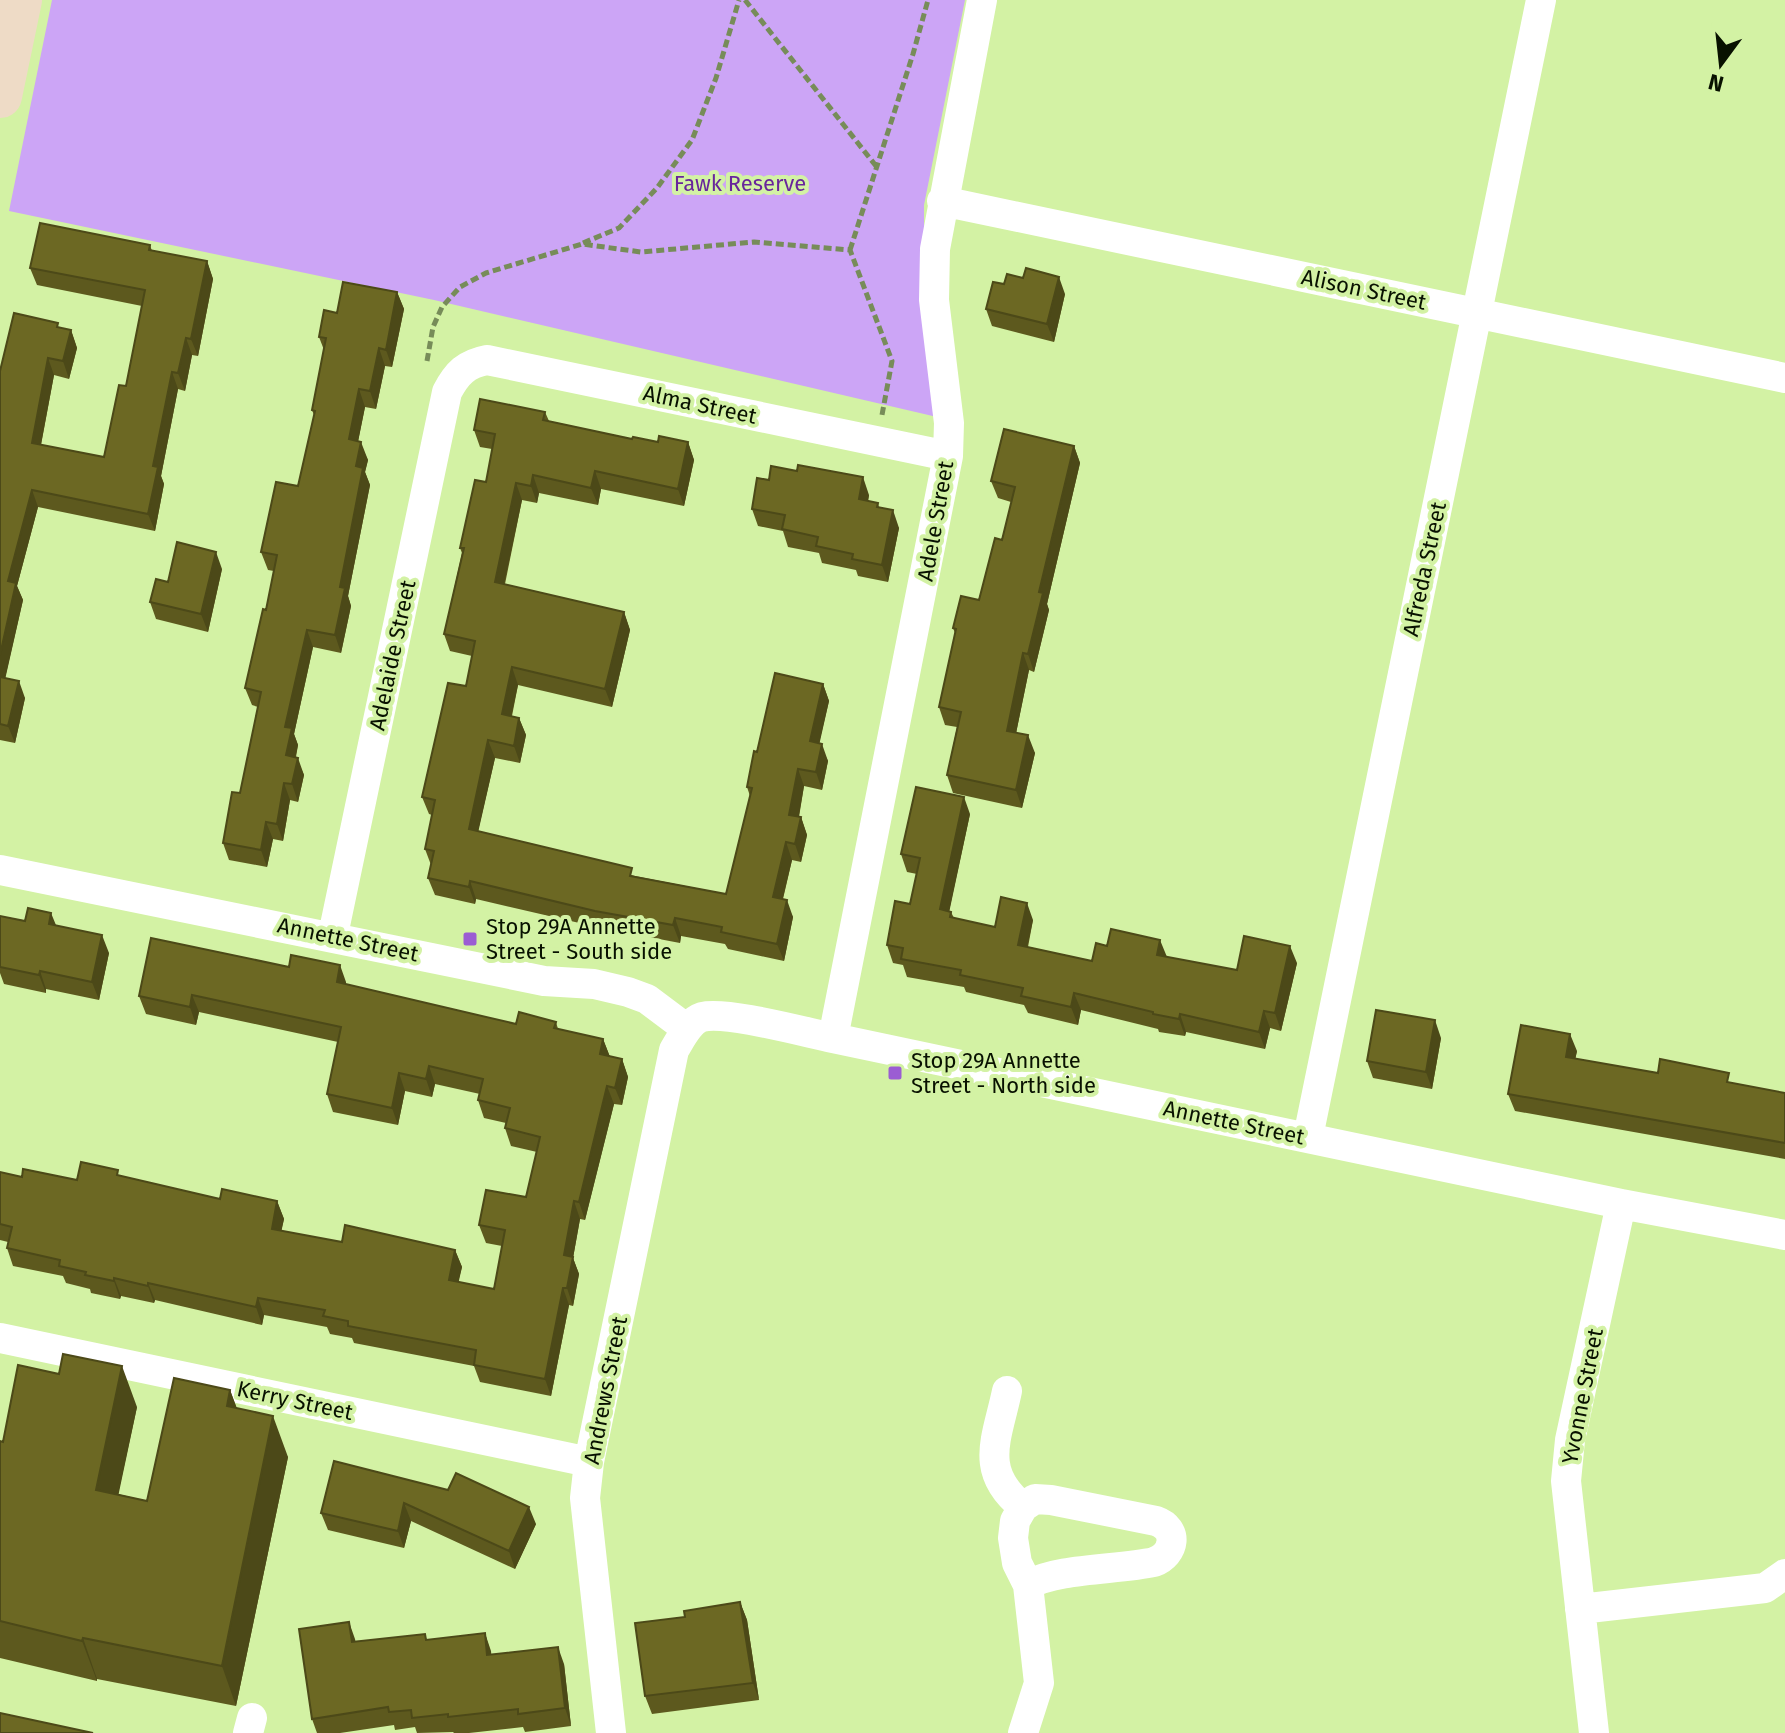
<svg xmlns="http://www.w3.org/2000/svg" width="1785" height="1733" viewBox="0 0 1785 1733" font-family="'Fira Sans',sans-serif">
<rect width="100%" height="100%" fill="#d3f2a4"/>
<path fill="#cca5f6" d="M52,0h913l-41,205v83l13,129 -503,-117 -425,-89z"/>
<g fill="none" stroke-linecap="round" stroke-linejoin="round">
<path stroke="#778c59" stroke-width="5" stroke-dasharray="8 4" stroke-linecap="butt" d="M745,0l131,166
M583,243l36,-15 38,-40 35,-48 24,-62 23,-78
M850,250l63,-196 15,-54
M427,361l6,-34 9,-20 18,-20 26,-14 96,-29 59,8 113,-10 96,8 42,111 -10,54"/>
<path stroke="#fff" stroke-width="30" d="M942,201l843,177
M0,870l544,111 50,3 34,8 19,7 40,30
M333,935l114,-543c10,-19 19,-28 40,-32l461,96
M833,1038l115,-582 1,-33 -15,-123 1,-51 47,-249
M1308,1137l233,-1137
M0,1338l589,124
M1007,1391c-10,48 -29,80 16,116
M1580,1609l185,-21 20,-14
M248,1733l4,-15
M611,1733l-26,-235 4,-36 85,-412c7,-11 15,-29 28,-33 25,-6 102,15 131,21l788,166 164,31
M1023,1733l16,-50 -11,-98 -11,-22 -4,-25 2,-17 8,-14 12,-8 16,1 105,21c23,8 19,33 -2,41 -35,8 -97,6 -126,23
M1594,1733l-28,-252 4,-41 51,-236"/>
<path stroke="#eedbc6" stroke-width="44" d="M0,96l20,-96"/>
</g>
<path fill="#5d591e" d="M150,245l2,6 55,10 6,18 -15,77 -6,-1 -7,36 -7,-2 -17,87 3,8 -9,47 -117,-24 -21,79 6,14 -18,78 20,20 -10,45 -15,-3v-369l60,-43 11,2 6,18 -8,31 -15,-4 -13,70 63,12 22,-71 16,-80 -105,-21 -7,-17z
M397,292l7,17 -12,58 -7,-1 -9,43 -11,-2 -7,34 10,19 -3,12 5,13 -22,111 3,10 -10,47 -28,-6 -19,87 4,11 -2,12 8,18 -6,27 -8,-2 -7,41 -10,-2 -6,28 -38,-7 -6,-17 17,-50 18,-86 -6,-2 -7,-17 21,-78 8,-39 -6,-1 -7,-18 37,-66 16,-71 -2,-5 12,-60 -5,-13 18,-24z
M1065,294l-11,48 -62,-16 -6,-17z
M545,412l4,9 83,18 26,3h30l6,18 -10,46 -83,-17 -3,16 -59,-12 -2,10 -15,-3 -17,84 119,28 6,18 -18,77 -94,-22 -6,31 7,2 7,17 -6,28 -25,-5 -17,73 157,45 91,18 24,-98 -3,-9 10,-35 66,-68 6,17 -10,42 9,18 -6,29 -18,-4 -5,31h2l6,18 -6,27 -9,-2 -9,39 10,18 -9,44 -56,-12 -3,-5 -44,-8 -1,7 -79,-15 -125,-29 -1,5 -40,-9 -7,-17 3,-13 -6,-16 7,-34 -3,-1 -7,-17 44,-111 6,-30 -22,-5 -6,-17 18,-81 -2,-5 26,-66 6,-33 -12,-2 -6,-17z
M1074,446l6,17 -33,141 2,6 -15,62 -5,-2 -13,63 19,20 -13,55 -69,-15 -6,-18 10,-48 -12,-2 -6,-18 16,-74 -2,-5 26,-28 23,-60 9,-38 -13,-4 -7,-17z
M869,495l-1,6 10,2 1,5 20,20 -11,54 -30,-6 -2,-6 -34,-7 -3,-10 -31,-6 -5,-16 -25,-5 -6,-17z
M222,569l-14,63 -52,-13 -6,-17 18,-20z
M970,814l-21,97 2,1 3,6 41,9 38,-7 -5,27 64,14 74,-4 71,13 60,-7 -16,68 -11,-3 -5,21 -79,-17 -1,4 -26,-4 -1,-3 -77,-19 -3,15 -50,-12 -4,-8 -58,-13 -2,-5 -57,-10 -4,-12 -10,-2 -6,-18 23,-41 7,-30 -10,-2 -6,-18z
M0,916l56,10 53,27 -10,47 -53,-11v4l-42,-9 -4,-11z
M346,982v2l170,40 40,-2 2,7 45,10 7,18 12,2 6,18 -6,28 -8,-1 -29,116 -5,-1 -7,39 6,16 -6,32 -4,-1 -18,91 -71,-14 -6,-16 -120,-23 -2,-5 -22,-4 -3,-7 -63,-12 -2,10 -107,-25 -1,3 -33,-7 -1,3 -29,-6 -1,-4 -24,-6 -3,-7 -50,-10 -6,-18 1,-6 -8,-2v-68l22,5 55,3 43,-4 100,23 57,2 7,18 -3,12 61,11 113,8 7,17 -4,15 36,7 8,-43 -16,-3 -7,-18 47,-28 11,-45 -26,-6 -6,-18 1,-5 -22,-5 -6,-18 2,-6 -45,-10 -3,13 -27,-6 -7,34 -65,-13 -6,-18 11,-52 -139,-30 -3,13 -50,-11 -7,-18z
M1441,1038l-9,51 -59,-11 -6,-17z
M1577,1051l-2,8 83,14 75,10 52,10v66l-270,-48 -7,-17z
M230,1390l7,19 51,48 -52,249 -139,-27v2l-97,-23v-217l3,1 134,-35 -19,87 29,7z
M334,1461l202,63 -21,45 -104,-48 -7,27 -76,-18 -7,-17z
M740,1602l7,18 12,80 -107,14 -7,-18 40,-79z
M485,1633l6,22 73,9 7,62 -46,6 -2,-5 -54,6h-15l-1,-1 -36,1 -2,-6 -20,3 -1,-5 -54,8h-23l-5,-14 44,-78 71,-1z"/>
<path fill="#4c4918" d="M207,261l6,18 -15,77 -7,-17z
M1059,277l6,17 -11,48 -7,-18z
M397,292l7,17 -12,58 -6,-17z
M71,330l6,18 -8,31 -6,-18z
M186,338l6,17 -7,36 -7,-18z
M379,348l6,18 -9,43 -6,-18z
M48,358l6,17 -16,85 -6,-17z
M172,372l6,17 -17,87 3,8 -9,47 -7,-17 5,-48z
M359,389l6,18 -10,50 -6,-18z
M361,442l7,18 -3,12 5,13 -22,111 3,10 -10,47 -6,-18 5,-48 16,-121z
M688,442l6,18 -10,46 -6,-17z
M1074,446l6,17 -33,141 2,6 -15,62 -6,-18 11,-62z
M595,471l6,18 -3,16 -7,-17z
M533,475l6,18 -2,10 -6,-17z
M863,477l6,18 -4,22 -6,-18z
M516,483l6,17 -21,99 -6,-17z
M32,490l6,17 -21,79 6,14 -21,93 -2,-5v-33l8,-74z
M893,510l6,18 -11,54 -6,-17z
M216,552l6,17 -14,63 -7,-18z
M624,612l6,18 -18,77 -7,-18z
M307,630l6,17 -19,87 4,11 -6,28 -6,-18 -1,-28z
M1023,653l6,17 -16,78 -6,-17z
M512,667l6,18 -10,46 -6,-17z
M19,681l6,17 -10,45 -7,-17z
M823,684l6,17 -13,58 -6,-18z
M519,718l7,17 -6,28 -6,-17z
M1028,735l7,18 -13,55 -6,-18z
M488,740l7,18 -20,88 -6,-17z
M822,744l6,17 -6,29 -6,-18z
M298,758l6,17 -6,27 -6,-18z
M798,769l6,17 -8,46 -7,-17z
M284,783l6,17 -7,41 -6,-17z
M964,797l6,17 -24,113 -6,-18z
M801,817l6,18 -6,27 -6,-18z
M266,822l7,17 -6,28 -6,-17z
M786,842l6,18 -13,54 -6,-17z
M470,881l6,18 -1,5 -6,-17z
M787,900l6,17 -9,44 -7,-17z
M1027,903l6,17 -9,42 -6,-17z
M51,913l7,17 -9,-6z
M675,918l6,18 -1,7 -7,-18z
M102,935l7,18 -10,47 -7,-18z
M1160,940l7,17 -10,-2z
M1290,946l7,17 -16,68 -6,-18z
M340,965l6,17 -3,17 -6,-17z
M40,971l6,18v4l-7,-18z
M1074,993l7,17 -3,15 -7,-18z
M192,995l7,17 -3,13 -6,-18z
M1264,1011l6,17 -5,21 -6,-17z
M1180,1014l6,18 -1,4 -6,-17z
M1435,1020l6,18 -9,51 -6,-17z
M1570,1034l7,17 -5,24 -6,-18z
M603,1039l7,18 -10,-3z
M622,1059l6,18 -6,28 -7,-17z
M429,1066l6,18 -3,13 -6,-18z
M399,1073l6,18 -7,34 -6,-17z
M607,1086l7,18 -29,116 -6,-18z
M277,1201l7,18 -6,28 -6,-18z
M574,1201l6,18 -7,39 6,16 -6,32 -6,-18 -3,-33z
M455,1250l7,17 -7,31 -6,-18z
M114,1278l7,18 -1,3 -6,-18z
M148,1283l7,17 -1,3 -6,-17z
M563,1288l6,17 -18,91 -6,-17z
M258,1298l6,17 -2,10 -6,-18z
M122,1366l15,41 -26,123 -15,-40z
M230,1390l15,40 -18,-24z
M273,1416l15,41 -52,249 -14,-40z
M404,1503l7,18 -7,27 -6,-17z
M529,1507l7,17 -21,45 -6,-18z
M740,1602l7,18 12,80 -6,-17z
M349,1622l6,17 4,20 -7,-17z
M485,1633l6,18 2,22 -6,-18z
M83,1638l14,41v2l-15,-40z
M558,1647l6,17 7,62 -6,-18z"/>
<path fill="#6c6823" stroke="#4c4918" stroke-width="2" d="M40,223l110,22 -1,5 58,11 -16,78 -5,-1 -8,35 -6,-1 -19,94 5,1 -10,47 -116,-24 -24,91 8,2 -16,72v-284l14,-58 44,10 -1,4 14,3 -8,31 -15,-3 -16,85 72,14 15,-72 7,1 19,-96 -115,-22z
M1026,268l33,9 -12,47 -61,-15 7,-27 11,2 3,-10 16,4z
M343,282l54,10 -11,58 -7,-2 -9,43 -11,-2 -10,50 12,3 -5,24 7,2 -23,119 5,1 -10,47 -28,-5 -22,97 7,1 -6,27 12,3 -6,26 -8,-1 -7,41 -11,-2 -5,28 -38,-7 9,-51 8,1 21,-101 -16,-4 18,-79 3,1 11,-55 -16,-3 15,-70 22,4 17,-75 -3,-1 14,-72 -7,-1 5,-27 13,3z
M480,399l65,13 -2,8 89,19 1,-2 25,5 1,-6 29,6 -10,47 -83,-18 -4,17 -58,-13 -2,11 -15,-3 -21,99 129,30 -19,77 -93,-22 -10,47 17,4 -5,28 -26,-6 -19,89 163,39 -2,8 96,18 26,-106 -5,-1 7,-36 3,1 18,-79 48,11 -13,57 12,3 -6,28 -18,-3 -9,46 12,2 -6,27 -9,-2 -13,55 14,3 -10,44 -56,-12 1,-5 -47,-9 -2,7 -78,-14 -125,-30 -1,6 -41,-9 6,-27 -9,-2 10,-49 -13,-3 26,-114 18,3 9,-45 -31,-7 20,-86h-4l15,-68 11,2 9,-48 -21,-4z
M1004,429l70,17 -35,146 4,1 -15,61 -5,-1 -16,78 21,4 -12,55 -69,-15 14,-63 -22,-5 17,-78 -3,-1 8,-32 18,4 16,-62 7,2 13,-53 -24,-6z
M798,465l65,12 -4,22 19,4 -1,4 16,3 -11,55 -30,-6 1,-5 -37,-8 2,-9 -36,-8 3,-14 -33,-6 5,-31 12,2 2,-14 26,5z
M177,542l39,10 -15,62 -51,-12 6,-23 12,3z
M0,677l19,4 -11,45 -8,-2z
M916,787l48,10 -24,112 11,3 -1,5 45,10 6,-30 26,6 -9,42 74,16 4,-18 11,3 4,-17 49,11 -3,15 80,15 7,-34 46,10 -15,67 -11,-2 -5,21 -79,-18 -1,5 -26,-5v-2l-79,-19 -3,14 -50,-11 2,-8 -63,-13 1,-5 -60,-11 2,-11 -16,-3 8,-44 15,3 10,-46 -19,-4z
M28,908l23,5 -2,11 53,11 -10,47 -52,-11 -1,4 -39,-8v-51l25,5z
M151,938l138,29 2,-12 49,10 -3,17 179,42 3,-12 37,10 -2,6 49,11 -3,15 22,5 -7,29 -8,-2 -28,116 -5,-1 -10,54 9,2 -6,31h-4l-18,91 -71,-14 2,-15 -128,-24v-5l-25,-5 2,-6 -67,-12 -2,9 -108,-24v3l-34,-8v3l-29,-6 1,-3 -27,-6 1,-6 -53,-12 5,-21 -12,-3v-52l22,5 1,-8 54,11 4,-18 37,8 -1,5 103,24 2,-10 55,12 -5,28 70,13 3,-17 110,25 -6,30 45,9 11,-59 -26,-5 7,-35 40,7 14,-60 -35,-9 5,-20 -32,-8 5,-21 -54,-13 -3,13 -27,-6 -7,35 -65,-14 14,-67 -149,-32 -2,12 -51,-11z
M1376,1010l59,10 -9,52 -59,-11z
M1521,1025l49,9 -4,23 92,16 2,-14 69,14 -2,9 58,11v50l-277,-49z
M63,1354l59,12 -26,124 51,11 27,-123 56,12 -3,16 46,10 -51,250 -139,-28 -1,3 -82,-20v-180l3,1 15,-77 41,9z
M334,1461l114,29 8,-17 73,34 -20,44 -105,-48 -6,28 -77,-18z
M740,1602l13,81 -108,13 -10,-73 50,-6 -1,-6z
M349,1622l3,20 73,-8 1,6 59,-7 2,22 71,-8 7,61 -47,6v-5l-70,8v-3l-36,4 -1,-8 -22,2 -1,-5 -76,12 -13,-90z
M0,1713l93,20h-93z"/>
<g fill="#9b5dd3" stroke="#d3f2a4" stroke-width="3">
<rect x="462" y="931" width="16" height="16" rx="4"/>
<rect x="887" y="1065" width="16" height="16" rx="4"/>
</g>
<g text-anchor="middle" stroke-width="8" stroke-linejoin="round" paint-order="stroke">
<g font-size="22" fill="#68259b" stroke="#d3f2a4">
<text x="740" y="191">Fawk Reserve</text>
</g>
<g font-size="22" fill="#081100" stroke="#d3f2a4">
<text transform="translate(1364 289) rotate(12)" y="8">Alison Street</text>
<text transform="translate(700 404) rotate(12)" y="8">Alma Street</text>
<text transform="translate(935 521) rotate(-80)" y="8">Adele Street</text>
<text transform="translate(1424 569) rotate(-78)" y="8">Alfreda Street</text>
<text transform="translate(392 655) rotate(-78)" y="8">Adelaide Street</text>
<text transform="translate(348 939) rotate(12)" y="8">Annette Street</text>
<text transform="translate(1234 1122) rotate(12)" y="8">Annette Street</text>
<text transform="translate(605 1390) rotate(-79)" y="8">Andrews Street</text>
<text transform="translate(1582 1396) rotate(-79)" y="8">Yvonne Street</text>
<text transform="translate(295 1400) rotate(12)" y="8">Kerry Street</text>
</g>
<g font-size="22" fill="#081100" stroke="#d3f2a4" text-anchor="start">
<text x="486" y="934">Stop 29A Annette<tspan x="486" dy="25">Street - South side</tspan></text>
<text x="911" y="1068">Stop 29A Annette<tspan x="911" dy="25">Street - North side</tspan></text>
</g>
</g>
<g transform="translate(1721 64) rotate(195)" stroke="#d3f2a4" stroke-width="6" paint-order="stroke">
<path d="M0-6L14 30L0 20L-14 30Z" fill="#081100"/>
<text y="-12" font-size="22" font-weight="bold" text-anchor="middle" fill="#081100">N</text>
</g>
</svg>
